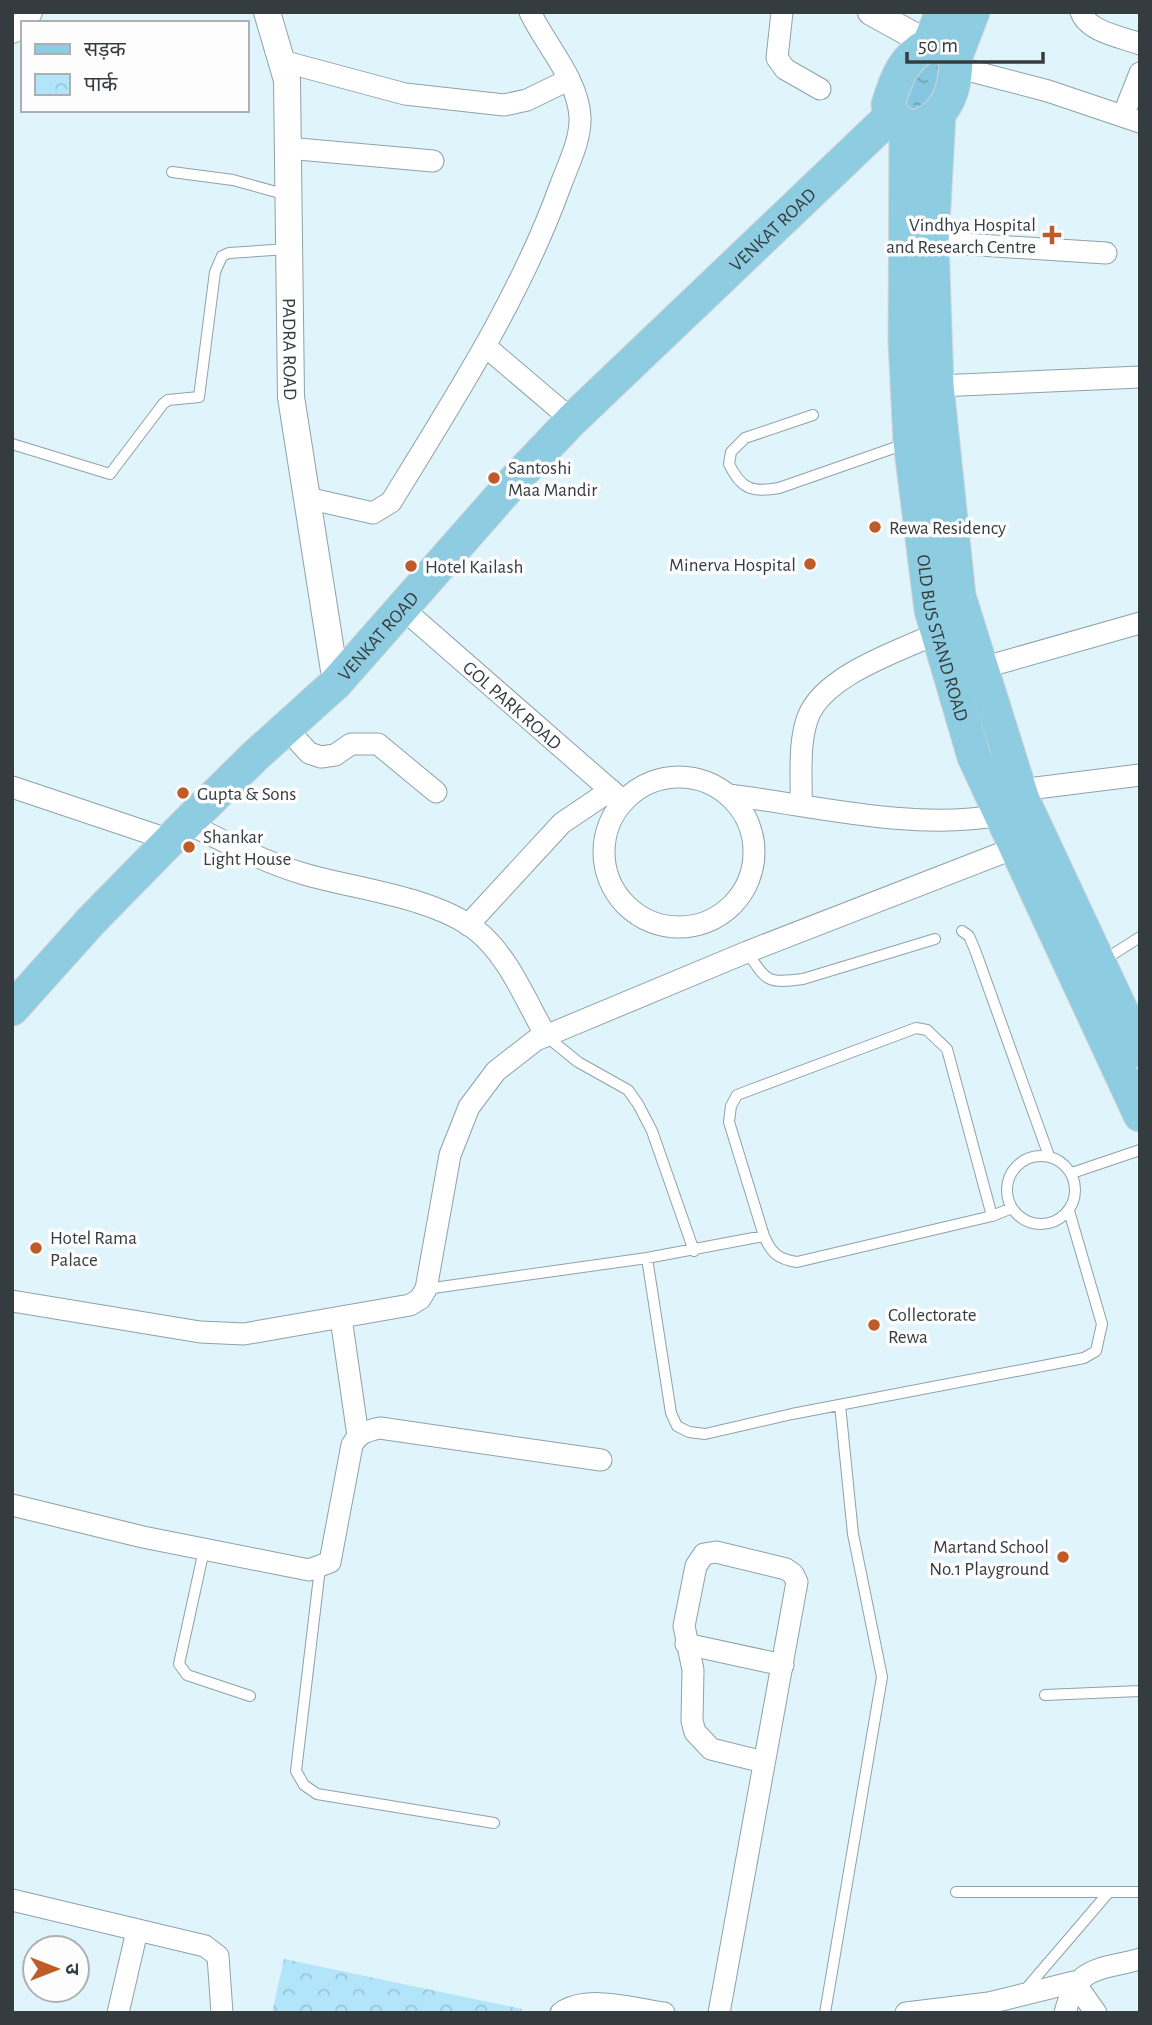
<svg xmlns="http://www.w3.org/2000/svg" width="1152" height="2025" viewBox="0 0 1152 2025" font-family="'Alegreya Sans','Noto Sans Devanagari',sans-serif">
<defs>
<pattern id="park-crowns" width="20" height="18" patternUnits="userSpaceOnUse" patternTransform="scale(1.75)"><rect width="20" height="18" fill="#b2e5f9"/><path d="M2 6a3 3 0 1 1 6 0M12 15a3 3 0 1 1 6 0" fill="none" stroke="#9ac5d6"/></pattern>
<pattern id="water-ripples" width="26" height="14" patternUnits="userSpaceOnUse" patternTransform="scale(1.75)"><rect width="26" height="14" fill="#86c7df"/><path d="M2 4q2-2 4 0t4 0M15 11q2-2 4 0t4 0" fill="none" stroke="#6ea3b6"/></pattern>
</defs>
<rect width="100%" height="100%" fill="#e0f4fb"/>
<path fill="url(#park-crowns)" d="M284,1959l238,50 -1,4h-249z"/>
<path fill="url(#water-ripples)" d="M911,54l45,2 -43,72 -17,-52z"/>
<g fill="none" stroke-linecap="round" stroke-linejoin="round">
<g stroke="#8fa1a9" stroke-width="12">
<path id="service" d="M172,172l61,8 54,15
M813,415l-68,23 -14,14 -2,12c12,25 23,29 50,24l129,-45
M12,444l98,30 53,-70 5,-4 31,-3 16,-125 7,-16 7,-3 59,-4
M962,931l7,5 6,14 74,206
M747,952c20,29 19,32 56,27l132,-40
M1104,960l36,-23
M546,1036l32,26 50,28 10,14 14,27 42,120
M1007 1190a34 34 0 1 1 68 0a34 34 0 1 1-68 0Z
M1072,1173l68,-23
M764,1236l-35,-114 2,-16 6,-11 179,-67 11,2 20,19 45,167
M647,1258l24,155 6,13 12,6 16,2 87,-20 292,-56 12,-7 6,-27 -33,-113
M426,1289l221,-31 117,-22c8,18 14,23 33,26l195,-46 20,-8
M204,1550l-25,114 8,11 63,21
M320,1568l-24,203 8,14 13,9 177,29
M1045,1695l95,-4
M956,1892h184
M1025,1990l84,-98
M825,2013l57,-336 -29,-143 -13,-129"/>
</g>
<g stroke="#8fa1a9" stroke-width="23">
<g id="minor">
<path d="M782,12l-5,46 8,11 35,20"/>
<path d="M1081,12c7,20 41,25 59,32"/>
<path d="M282,61l123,33 99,11 23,-5 41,-20"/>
<path d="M956,67l92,24 92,31"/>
<path d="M1123,116l17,-43"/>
<path d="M287,148l146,13"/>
<path d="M932,242l174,11"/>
<path d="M485,346l87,74"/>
<path d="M937,386l203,-9"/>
<path d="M307,498l66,15 18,-11c63,-103 129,-204 170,-318 8,-21 20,-45 19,-67 -2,-38 -34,-71 -50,-105"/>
<path id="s1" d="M402,608l221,193"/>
<path d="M982,668l158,-45"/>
<path d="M286,728l23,25 12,4 14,-2 16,-11h27l58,48"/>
<circle cx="679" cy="852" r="75"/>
<path d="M12,787l158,53"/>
<path d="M729,795c89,11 183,36 272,20"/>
<path d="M1011,795l9,-5 120,-15"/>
<path d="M801,804c1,-28 -3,-60 7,-87 16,-42 91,-66 130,-84"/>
<path d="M187,823c38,19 77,39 117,51 51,15 130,23 172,56 32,25 50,71 70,106"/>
<path d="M468,925l94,-102 49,-33"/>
<path d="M12,1301l188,31 44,2 166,-29 10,-6 6,-10 24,-134 19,-48 27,-36 40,-31 211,-88 270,-105"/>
<path d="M341,1318l17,118"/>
<path d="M12,1505l131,32 166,33 21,-8 22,-117c7,-12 14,-14 28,-17l221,32"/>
<path d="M686,1644l97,21"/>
<path d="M12,1900l193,46 13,10 4,57"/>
<path d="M118,2013l19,-82"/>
<path d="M561,2013c26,-19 73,-4 103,0"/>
<path d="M719,2013l78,-431 -4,-8 -7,-5 -70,-17 -12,2 -8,12 -12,60 9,44 -1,51 3,11 16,17 53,13"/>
<path d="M906,2013l83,-10 85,-21 22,31"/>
<path d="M1065,2013c12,-48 32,-42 75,-54"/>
</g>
</g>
<g stroke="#8fa1a9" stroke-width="28">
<g id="tertiary">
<path id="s2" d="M267,12l20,68 4,317 45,286"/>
<path d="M871,12l58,32"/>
<path d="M12,30l17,-18"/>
</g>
</g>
<g stroke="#d2d4d5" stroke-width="35">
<g id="primary">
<path d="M929,44h15l12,12c0,34 -8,61 -43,72l-18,-8 -7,-15c8,-27 15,-47 41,-61z"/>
<path d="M929,44l13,-32"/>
<path d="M956,56l17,-44"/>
<path d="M939,114l-7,128 5,144 22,210 64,204 117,250"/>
<path id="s3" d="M906,125l-1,217 5,100 21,168 43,147 166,358"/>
<path id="s4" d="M12,1009l79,-88 96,-98 67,-66 82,-74 178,-202 58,-61 321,-306"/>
</g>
</g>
<use href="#service" stroke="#fff" stroke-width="10"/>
<use href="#minor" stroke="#fff" stroke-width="21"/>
<use href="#tertiary" stroke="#fff" stroke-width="26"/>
<use href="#primary" stroke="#8ecce1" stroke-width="33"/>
</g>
<g fill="#bf5a29" stroke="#fdfdfd" stroke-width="2.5">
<path d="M1048.5 224.5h7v7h7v7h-7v7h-7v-7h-7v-7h7z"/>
<circle cx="494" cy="478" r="7"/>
<circle cx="875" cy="527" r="7"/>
<circle cx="810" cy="564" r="7"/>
<circle cx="411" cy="566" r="7"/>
<circle cx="183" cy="793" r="7"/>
<circle cx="189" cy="847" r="7"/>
<circle cx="36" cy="1248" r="7"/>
<circle cx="874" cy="1325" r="7"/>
<circle cx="1063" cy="1557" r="7"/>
</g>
<g text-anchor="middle" stroke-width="7" stroke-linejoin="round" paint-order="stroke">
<g font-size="19" fill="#343c3f" stroke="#fdfdfd" text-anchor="start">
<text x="1036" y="231" text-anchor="end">Vindhya Hospital<tspan x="1036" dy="22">and Research Centre</tspan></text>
<text x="508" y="474">Santoshi<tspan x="508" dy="22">Maa Mandir</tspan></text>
<text x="889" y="534">Rewa Residency</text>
<text x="796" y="571" text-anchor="end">Minerva Hospital</text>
<text x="425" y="573">Hotel Kailash</text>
<text x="197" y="800">Gupta &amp; Sons</text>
<text x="203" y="843">Shankar<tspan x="203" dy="22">Light House</tspan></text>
<text x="50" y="1244">Hotel Rama<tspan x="50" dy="22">Palace</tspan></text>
<text x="888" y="1321">Collectorate<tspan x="888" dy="22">Rewa</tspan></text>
<text x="1049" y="1553" text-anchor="end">Martand School<tspan x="1049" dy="22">No.1 Playground</tspan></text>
</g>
<g font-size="19" fill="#343c3f" stroke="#fdfdfd">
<text dy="7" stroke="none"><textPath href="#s4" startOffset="1090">VENKAT ROAD</textPath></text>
<text dy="7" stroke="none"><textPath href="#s2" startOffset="340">PADRA ROAD</textPath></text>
<text dy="7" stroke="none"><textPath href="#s4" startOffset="523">VENKAT ROAD</textPath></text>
<text dy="7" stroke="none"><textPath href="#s3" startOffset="516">OLD BUS STAND ROAD</textPath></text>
<text dy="7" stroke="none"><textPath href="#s1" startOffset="147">GOL PARK ROAD</textPath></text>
</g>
</g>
<rect width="1152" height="2025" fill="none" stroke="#343c3f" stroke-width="28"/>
<rect x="21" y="21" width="228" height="91" fill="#fdfdfd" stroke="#adb0b1" stroke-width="2"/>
<rect x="35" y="44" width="35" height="10" fill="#8ecce1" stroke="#adb0b1" stroke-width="2"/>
<text x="84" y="56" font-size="21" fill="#343c3f">सड़क</text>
<rect x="35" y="74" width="35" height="21" fill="url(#park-crowns)" stroke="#adb0b1" stroke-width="2"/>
<text x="84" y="91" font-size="21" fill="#343c3f">पार्क</text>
<g transform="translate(56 1969) rotate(90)"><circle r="33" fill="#fdfdfd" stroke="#adb0b1" stroke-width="2"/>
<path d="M0-5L12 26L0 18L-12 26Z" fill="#bf5a29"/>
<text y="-10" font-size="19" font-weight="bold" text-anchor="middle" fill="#343c3f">उ</text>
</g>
<path d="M907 52v10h136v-10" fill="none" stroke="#343c3f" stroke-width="3.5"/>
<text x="918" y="52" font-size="21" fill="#343c3f" stroke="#fdfdfd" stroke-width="5" paint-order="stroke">50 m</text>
</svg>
